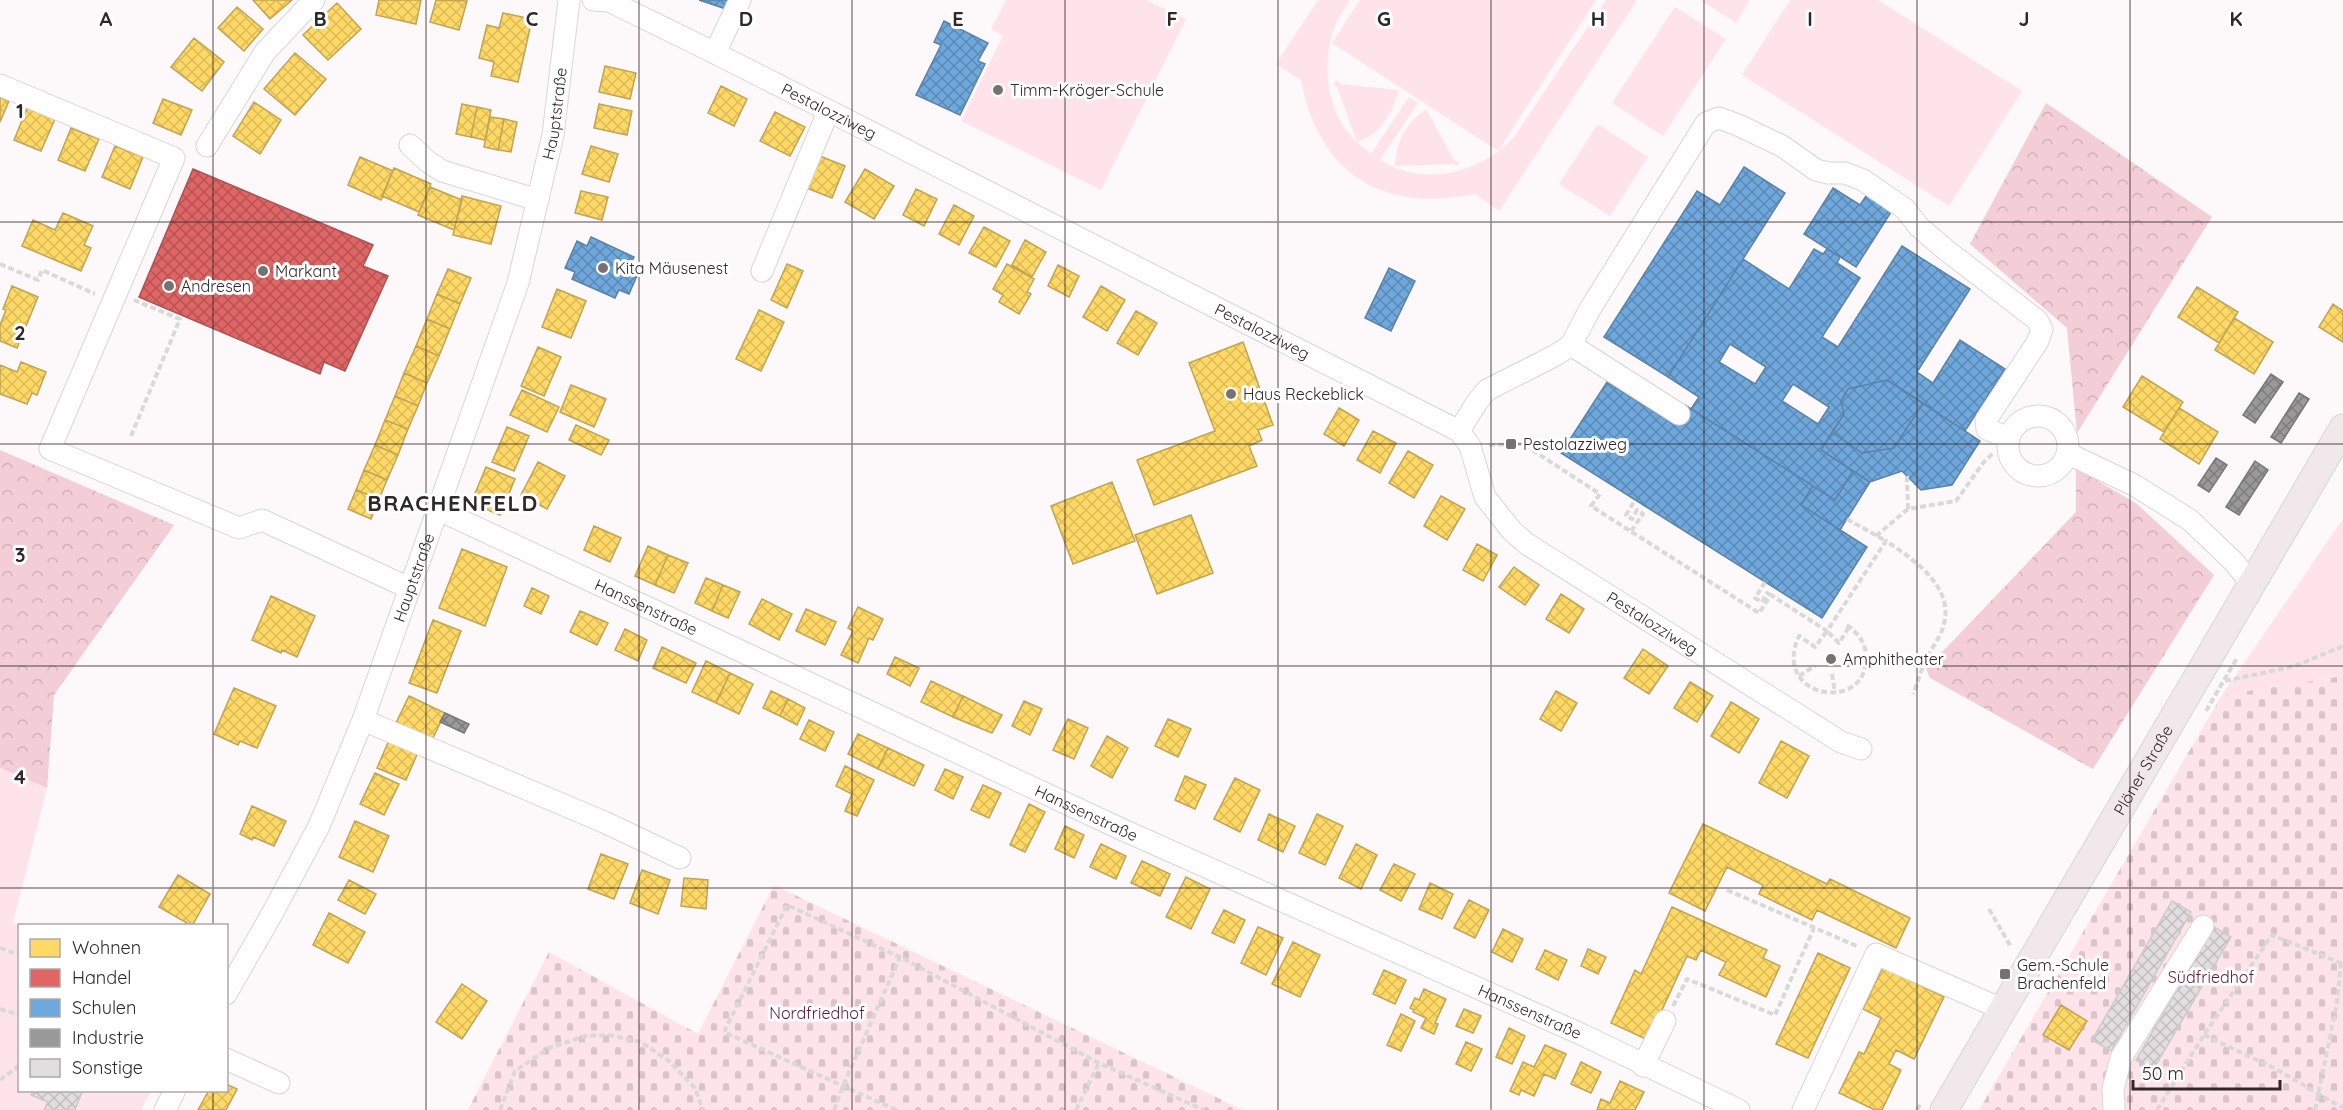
<svg xmlns="http://www.w3.org/2000/svg" width="2343" height="1110" viewBox="0 0 2343 1110" font-family="Quicksand,sans-serif">
<defs>
<pattern id="forest-crowns" width="20" height="18" patternUnits="userSpaceOnUse" patternTransform="scale(1.5)"><rect width="20" height="18" fill="#f3ced7"/><path d="M2 6a3 3 0 1 1 6 0M12 15a3 3 0 1 1 6 0" fill="none" stroke="#d1b1b9"/></pattern>
<pattern id="cemetery-stones" width="16" height="16" patternUnits="userSpaceOnUse" patternTransform="scale(1.5)"><rect width="16" height="16" fill="#fee4ea"/><path d="M2 7V4a2 2 0 0 1 4 0v3zM10 15v-3a2 2 0 0 1 4 0v3z" fill="#dac4c9"/></pattern>
<pattern id="homes-cross-hatch" width="8" height="8" patternUnits="userSpaceOnUse" patternTransform="scale(1.5)"><rect width="8" height="8" fill="#ffd966"/><path d="M0 0l8 8M0 8l8-8" fill="none" stroke="#dbba59"/></pattern>
<pattern id="shops-cross-hatch" width="8" height="8" patternUnits="userSpaceOnUse" patternTransform="scale(1.5)"><rect width="8" height="8" fill="#e06666"/><path d="M0 0l8 8M0 8l8-8" fill="none" stroke="#b65454"/></pattern>
<pattern id="schools-cross-hatch" width="8" height="8" patternUnits="userSpaceOnUse" patternTransform="scale(1.5)"><rect width="8" height="8" fill="#6fa8dc"/><path d="M0 0l8 8M0 8l8-8" fill="none" stroke="#5c89b3"/></pattern>
<pattern id="industry-cross-hatch" width="8" height="8" patternUnits="userSpaceOnUse" patternTransform="scale(1.5)"><rect width="8" height="8" fill="#999"/><path d="M0 0l8 8M0 8l8-8" fill="none" stroke="#7d7d7d"/></pattern>
<pattern id="building-cross-hatch" width="8" height="8" patternUnits="userSpaceOnUse" patternTransform="scale(1.5)"><rect width="8" height="8" fill="#e2ddde"/><path d="M0 0l8 8M0 8l8-8" fill="none" stroke="#c2bebf"/></pattern>
</defs>
<rect width="100%" height="100%" fill="#fdf8f9"/>
<path fill="#fee4ea" d="M1006,0h140l40,19 -85,171 -140,-69 42,-85 -12,-7z
M1318,0h32c-6,9 -12,18 -16,29 -13,36 -7,87 23,113l-20,-55 -3,-2v-3l4,-1 2,3 59,6c-7,23 -17,44 -42,52l14,12 38,-57 9,6 -38,57c43,28 101,13 134,-23l92,-137h31l-138,211 -24,-17c-92,19 -156,-19 -174,-114l-25,-16z
M1360,0h236l-98,151 -166,-108z
M1700,0h50l-14,23z
M1790,0h88l144,91 -73,115 -207,-131z
M1675,7l51,32 -63,97 -51,-33z
M1426,109l28,51 5,2 -1,4 -5,-2 -58,2c1,-26 11,-42 31,-57z
M1598,124l50,33 -38,59 -51,-32z
M2343,519v157l-121,19z
M0,768l47,20 -34,135 7,4v163l131,1 -10,19h-141z"/>
<path fill="url(#forest-crowns)" d="M2046,103l166,114 -135,216 -10,-105 -97,-84z
M0,450l174,75 -120,170 -7,93 -47,-20z
M2076,468l61,36 77,71 -121,194 -163,-91 -4,-9 150,-157z"/>
<path fill="url(#cemetery-stones)" d="M2343,676v434h-364l243,-415z
M774,885l469,225h-775l81,-158 149,82z"/>
<path fill="url(#homes-cross-hatch)" stroke="#c1a454" stroke-width="1.5" d="M253,0h39l-22,19z
M379,0h42l-5,24 -40,-9z
M436,0l31,1 -8,29 -29,-8z
M337,3l24,26 -33,31 -25,-25z
M237,7l26,22 -19,22 -26,-23z
M503,13l29,6 -14,63 -27,-6 3,-14 -15,-4 8,-33 12,3z
M194,38l30,24 -22,29 -31,-24z
M295,53l31,26 -31,36 -31,-26z
M605,66l31,7 -6,26 -31,-7z
M721,86l26,13 -13,27 -26,-13z
M0,97l9,4 -9,21z
M163,99l29,11 -11,25 -28,-12z
M254,102l27,18 -21,34 -27,-18z
M462,104l15,3 -6,30 -15,-3z
M599,104l33,7 -5,24 -33,-7z
M477,107l14,3 -6,30 -14,-3z
M27,108l28,11 -14,32 -27,-11z
M775,112l30,15 -15,29 -30,-15z
M490,117l14,2 -6,31 -14,-3z
M504,119l13,3 -6,30 -13,-2z
M71,128l28,11 -14,32 -27,-11z
M115,146l28,11 -13,32 -28,-12z
M591,146l27,8 -9,28 -27,-8z
M817,155l28,11 -13,32 -28,-11z
M360,157l33,14 -12,29 -33,-15z
M394,168l37,16 -12,28 -37,-16z
M865,169l29,17 -20,33 -29,-17z
M430,187l32,13 -8,30 -36,-15z
M916,189l21,10 -13,27 -21,-11z
M581,191l27,6 -6,23 -27,-7z
M462,196l39,10 -10,38 -38,-9z
M954,205l20,11 -15,29 -20,-11z
M63,213l30,13 -9,19 7,3 -10,23 -59,-25 11,-26 22,10z
M984,227l26,14 -14,26 -27,-14z
M1025,240l21,12 -14,25 -20,-12z
M787,264l16,7 -16,37 -16,-8z
M1007,264l27,15 -7,13 4,2 -12,20 -20,-12 4,-7 -10,-6z
M1058,265l21,11 -10,21 -21,-11z
M448,269l23,9 -11,26 -23,-10z
M12,286l26,11 -21,51 -17,-7v-16l6,-15 -3,-1z
M1101,286l24,14 -18,31 -24,-14z
M2197,287l41,25 -19,31 -41,-26z
M557,289l29,12 -15,37 -29,-11z
M437,294l23,10 -10,25 -23,-10z
M2333,304l10,7v31l-24,-15z
M759,310l25,12 -23,49 -25,-12z
M1136,311l21,12 -19,32 -21,-12z
M2234,318l39,24 -19,32 -39,-24z
M427,319l23,10 -11,27 -23,-10z
M1243,342l30,83 -15,5 4,10 -13,6 8,20 -103,39 -17,-45 78,-29 -26,-68z
M416,346l23,10 -12,27 -23,-10z
M538,347l23,10 -17,39 -23,-10z
M21,362l25,10 -9,23 -5,-2 -5,11 -27,-10v-29l17,7z
M404,373l23,10 -9,23 -23,-10z
M2142,376l41,26 -19,30 -41,-25z
M571,385l35,14 -12,28 -34,-15z
M522,390l37,17 -12,25 -37,-17z
M395,396l23,10 -10,23 -23,-9z
M1339,408l20,12 -15,26 -20,-12z
M2179,408l39,24 -19,32 -39,-25z
M385,420l23,9 -10,26 -23,-10z
M576,425l33,15 -8,15 -32,-15z
M507,427l22,9 -15,35 -22,-9z
M1373,431l23,12 -16,30 -23,-13z
M375,445l23,10 -11,25 -23,-10z
M1408,451l25,14 -19,33 -25,-15z
M538,462l27,14 -18,33 -26,-14z
M486,467l29,12 -15,36 -29,-12z
M364,470l23,10 -8,19 -23,-9z
M1112,482l23,59 -62,23 -22,-58z
M356,490l23,9 -8,20 -23,-10z
M1441,496l24,13 -18,31 -23,-14z
M1191,515l22,58 -56,21 -22,-59z
M594,526l27,12 -11,24 -26,-12z
M1477,544l20,11 -14,26 -20,-11z
M648,546l20,9 -13,30 -20,-9z
M462,549l45,18 -22,59 -46,-18z
M668,555l20,8 -14,30 -19,-8z
M1514,567l25,18 -14,20 -26,-18z
M706,578l17,7 -11,26 -17,-8z
M723,585l17,7 -12,26 -16,-7z
M532,588l17,8 -8,18 -17,-8z
M1561,594l23,15 -15,24 -23,-14z
M271,596l44,20 -18,41 -15,-7 -1,3 -29,-13z
M762,599l30,15 -13,26 -30,-16z
M858,607l25,12 -10,21 -4,-2 -11,25 -17,-8 12,-24 -5,-3z
M806,609l30,13 -11,23 -29,-14z
M580,611l28,12 -11,22 -27,-13z
M433,620l28,11 -24,62 -28,-10z
M625,629l22,11 -9,21 -23,-11z
M662,647l34,16 -10,20 -33,-15z
M1643,649l25,17 -19,28 -25,-16z
M895,657l24,11 -9,18 -23,-12z
M706,661l24,12 -14,30 -24,-11z
M730,673l23,11 -14,30 -23,-11z
M931,681l32,15 -10,21 -32,-15z
M1690,682l23,14 -16,26 -23,-14z
M234,688l42,18 -19,42 -17,-7 -2,4 -24,-11z
M771,691l17,8 -8,17 -17,-8z
M1556,691l21,12 -16,28 -21,-12z
M409,696l36,17 -13,27 -36,-17z
M963,696l39,19 -10,18 -39,-16z
M788,699l17,9 -8,17 -17,-9z
M1024,701l18,8 -12,26 -18,-9z
M1731,702l28,17 -20,34 -28,-17z
M1068,719l20,9 -14,31 -21,-9z
M1168,719l23,10 -13,28 -23,-11z
M809,720l25,12 -9,19 -25,-12z
M858,734l30,14 -10,21 -30,-15z
M1107,736l21,12 -16,30 -21,-12z
M390,738l29,12 -13,30 -29,-12z
M1781,741l28,15 -22,42 -28,-15z
M888,748l36,17 -10,21 -36,-17z
M845,766l29,14 -17,36 -12,-5 7,-17 -16,-8z
M945,769l18,8 -10,22 -18,-9z
M375,773l24,11 -15,31 -24,-11z
M1185,776l21,9 -11,24 -20,-9z
M1235,778l25,12 -20,42 -26,-13z
M983,785l18,8 -12,25 -18,-8z
M1029,804l16,8 -20,40 -15,-7z
M252,806l34,15 -12,25 -21,-9 -1,3 -12,-6z
M1269,814l26,12 -12,26 -25,-12z
M1317,814l26,12 -18,39 -26,-12z
M355,821l34,15 -16,36 -34,-15z
M1703,824l124,60 3,-5 80,39 -14,30 -79,-38 -5,10 -53,-26 4,-9 -36,-18 -22,44 -36,-18z
M1065,826l19,9 -10,23 -19,-9z
M1101,844l25,12 -10,23 -26,-12z
M1356,844l21,11 -16,34 -22,-11z
M601,854l27,10 -14,35 -26,-10z
M1142,861l28,13 -10,22 -29,-13z
M1394,864l21,10 -14,27 -21,-11z
M642,870l28,10 -12,34 -28,-11z
M178,875l32,19 -18,32 -33,-19z
M1186,877l24,12 -19,40 -25,-12z
M684,878l24,2 -2,29 -25,-3z
M349,880l27,14 -11,20 -27,-14z
M1430,883l23,11 -11,25 -23,-10z
M1469,900l20,10 -14,28 -21,-10z
M1672,907l95,43 -4,8 17,8 -14,31 -47,-22 7,-13 -25,-12 -5,10 -9,-4 -39,84 -37,-17 24,-53 6,4z
M1224,910l21,10 -11,23 -22,-10z
M329,913l36,19 -17,31 -35,-18z
M1258,927l25,11 -17,37 -25,-12z
M1503,929l20,10 -11,23 -20,-10z
M1293,942l27,13 -20,42 -28,-13z
M1588,949l18,8 -8,17 -17,-8z
M1545,950l22,10 -9,20 -22,-11z
M1818,953l32,15 -42,90 -32,-14z
M1883,967l61,30 -30,62 -18,-9 -7,14 12,6 -19,40h-7l-36,-17 20,-41 5,2 17,-36 -18,-9z
M1384,970l22,10 -11,24 -22,-10z
M462,984l25,17 -25,38 -26,-17z
M1424,989l22,10 -11,24 3,1 -4,10 -13,-6 5,-10 -13,-6 1,-2 -4,-2 5,-10 4,2z
M2061,1005l26,16 -18,29 -26,-15z
M1464,1009l17,7 -8,17 -17,-7z
M1401,1014l14,7 -14,30 -14,-6z
M1509,1028l16,8 -13,28 -16,-7z
M1466,1042l16,7 -11,22 -15,-7z
M1545,1045l21,9 -11,25 -11,-5 -10,22 -13,-6 -2,5 -9,-4 13,-29 11,5z
M1581,1062l20,10 -10,21 -20,-9z
M1620,1081l24,11 -9,18h-38l4,-11 9,4z
M226,1084l11,5 -11,21h-28l11,-20h17z"/>
<path fill="url(#shops-cross-hatch)" stroke="#ab5354" stroke-width="1.5" d="M193,169l180,76 -10,21 25,10 -43,95 -21,-9 -4,12 -181,-77z"/>
<path fill="url(#schools-cross-hatch)" stroke="#5c82a7" stroke-width="1.5" fill-rule="evenodd" d="M699,0h30l-3,9z
M944,21l44,22 -10,18 7,3 -25,51 -44,-20 25,-50 -7,-3z
M1744,167l41,26 -117,184 -64,-40 93,-146 23,14z
M1833,188l27,17 8,-12 25,16 -37,58 -52,-33z
M591,237l43,20 -4,8 10,4 -11,25 -10,-4 -4,8 -43,-19 3,-7 -10,-4 12,-27 10,5z
M1902,246l68,43 -53,83 16,11 27,-43 45,29 -40,62 -78,-51 -39,9 -7,12 3,13 -23,36 32,21 -18,29 -144,-91 8,-12 -31,-20 75,-118 46,30 25,-40 9,5 4,-5 13,8 -3,6 23,15 -38,59 16,10zM1730,344l36,23 -11,17 -36,-22zM1793,384l36,23 -11,17 -36,-23z
M1389,268l26,13 -24,50 -26,-13z
M1887,380l36,23 -29,45 -32,5 -30,-21 12,-18 -3,-13 7,-12z
M1607,382l65,41 13,-18 128,81 -12,19 66,42 -45,71 -261,-165z
M1923,403l57,38 -28,44 -31,5 -19,-19 -32,11 -49,-32 11,-18 30,21 32,-5z
M1853,471l17,11 -30,48 -39,-25 12,-19 22,14z"/>
<path fill="url(#industry-cross-hatch)" stroke="#797778" stroke-width="1.5" d="M2271,374l12,8 -28,41 -12,-8z
M2299,393l10,6 -28,44 -10,-6z
M2216,458l11,7 -18,27 -11,-7z
M2255,461l13,9 -29,45 -13,-8z
M445,713l24,11 -5,9 -24,-11z"/>
<path fill="url(#building-cross-hatch)" stroke="#cec9ca" stroke-width="1.5" d="M2172,901l19,11 -80,139 -19,-11z
M2214,927l17,10 -78,133 -17,-10z
M33,1090h45l4,2 -7,18h-31l4,-8 -17,-7z"/>
<g fill="none" stroke-linecap="round" stroke-linejoin="round">
<g stroke="#dbd5d6" stroke-width="23">
<g id="minor">
<path id="s1" d="M593,0l16,1 106,52 744,378 11,15 15,51 27,34 15,13 314,198 20,7"/>
<path d="M715,53l25,-53"/>
<path d="M0,85l174,73 -124,291 189,79 23,-8 147,68"/>
<path d="M410,145l17,16 15,10 96,29"/>
<path d="M207,146l58,-94 49,-52"/>
<path d="M762,271l66,-159"/>
<path d="M1571,345l108,69"/>
<circle cx="2038" cy="446" r="30"/>
<path d="M1459,431l18,-29 10,-12 69,-35 15,-10 19,-36 116,-186 13,-5 19,7 44,21 34,24 12,3h17l18,7 42,29 14,18 27,23 91,70 5,9 -4,12 -52,79 1,9 21,9"/>
<path d="M2069,454l65,31 56,35 45,43 16,21"/>
<path id="s2" d="M437,509l684,320 462,206 156,75"/>
<path d="M363,720l241,102 76,36"/>
<path id="s3" d="M226,994l46,-80 47,-88 44,-106 155,-437 35,-148 16,-135"/>
<path d="M226,1059l53,24"/>
<path d="M1643,1066l22,-45"/>
<path d="M165,1110l10,-20"/>
<path d="M1803,1110l73,-156 126,55"/>
<path d="M2114,1110l-1,-21 8,-31 82,-132"/>
</g>
</g>
<g stroke="#d9d6d6" stroke-width="29">
<g id="major">
<path id="s4" d="M1944,1110l399,-682"/>
</g>
</g>
<path stroke="#dad9d9" stroke-width="4" stroke-dasharray="6 3" stroke-linecap="butt" d="M0,264l38,16 4,-10 53,24
M131,436l49,-117 -46,-19
M1489,445l34,-1 77,50 -9,12 168,107 12,-18 56,36 59,-90c31,21 75,50 54,94 -4,8 -10,16 -14,24 -5,11 -8,23 -13,35
M1907,476l1,33
M1847,519l39,22
M1631,531l12,-17 -6,-4 -5,9 -6,-4 9,-15
M1876,536l32,-27 48,-8 27,-38 11,-11
M1765,582l-10,16 7,4 5,-9 4,2
M1847,625c11,8 19,18 19,32 2,57 -96,42 -67,-21l16,11 12,-16 12,12 10,-16
M1847,661l19,4
M1832,674l3,19
M1799,676l16,-10
M2225,681l70,-15 48,-20
M2206,711l31,-53
M1727,890l132,57
M1989,909l22,38
M0,948l20,7
M1673,1006l14,-27 88,36 39,-87
M0,1009l20,6
M2204,1035l70,33 69,40
M0,1080l20,-15
M500,1110l15,-39 34,-23 36,-12 24,-1 32,7 28,19 26,27 8,22
M834,1110l9,-24 57,-129
M896,1110l-172,-78 63,-127 113,52 199,106 105,47
M1076,1110l23,-47
M1917,1110l4,-7
M2157,1110l47,-75 68,-100 71,29
M2315,1110l22,-107 4,-40"/>
<use href="#minor" stroke="#fffefe" stroke-width="21"/>
<use href="#major" stroke="#f0e8eb" stroke-width="27"/>
</g>
<path fill="none" stroke="#2f282a" stroke-width="1.5" stroke-opacity="0.55" d="M213,0v926M426,0v1110M639,0v1110M852,0v1110M1065,0v1110M1278,0v1110M1491,0v1110M1704,0v1110M1917,0v1110M2130,0v1110M0,222h2343M0,444h2343M0,666h2343M0,888h2343M213,1090v20"/>
<g fill="#777172" stroke="#fff" stroke-width="2">
<circle cx="998" cy="90" r="6"/>
<circle cx="603" cy="268" r="6"/>
<circle cx="263" cy="271" r="6"/>
<circle cx="169" cy="286" r="6"/>
<circle cx="1231" cy="394" r="6"/>
<rect x="1505" y="438" width="12" height="12" rx="3"/>
<circle cx="1831" cy="659" r="6"/>
<rect x="1999" y="968" width="12" height="12" rx="3"/>
</g>
<g text-anchor="middle" stroke-width="6" stroke-linejoin="round" paint-order="stroke">
<g font-size="16" fill="#2f282a" stroke="#fff" text-anchor="start">
<text x="1010" y="96">Timm-Kröger-Schule</text>
<text x="615" y="274">Kita Mäusenest</text>
<text x="275" y="277">Markant</text>
<text x="181" y="292">Andresen</text>
<text x="1243" y="400">Haus Reckeblick</text>
<text x="1523" y="450">Pestolazziweg</text>
<text x="1843" y="665">Amphitheater</text>
<text x="2017" y="971">Gem.-Schule<tspan x="2017" dy="18">Brachenfeld</tspan></text>
</g>
<g font-size="16" fill="#2f282a" stroke="#fff">
<text dy="6" stroke="none"><textPath href="#s1" startOffset="262">Pestalozziweg</textPath></text>
<text dy="6" stroke="none"><textPath href="#s3" startOffset="944">Hauptstraße</textPath></text>
<text dy="6" stroke="none"><textPath href="#s1" startOffset="748">Pestalozziweg</textPath></text>
<text dy="6" stroke="none"><textPath href="#s3" startOffset="458">Hauptstraße</textPath></text>
<text dy="6" stroke="none"><textPath href="#s2" startOffset="231">Hanssenstraße</textPath></text>
<text dy="6" stroke="none"><textPath href="#s1" startOffset="1252">Pestalozziweg</textPath></text>
<text dy="6" stroke="none"><textPath href="#s4" startOffset="394">Plöner Straße</textPath></text>
<text dy="6" stroke="none"><textPath href="#s2" startOffset="717">Hanssenstraße</textPath></text>
<text dy="6" stroke="none"><textPath href="#s2" startOffset="1203">Hanssenstraße</textPath></text>
</g>
<g font-size="16" fill="#611932" stroke="#fff">
<text x="2211" y="983">Südfriedhof</text>
<text x="817" y="1019">Nordfriedhof</text>
</g>
<g font-size="22" font-weight="bold" letter-spacing="1.5" fill="#2f282a" stroke="#fff">
<text x="453" y="511">BRACHENFELD</text>
</g>
</g>
<g font-size="20" text-anchor="middle" font-weight="bold" fill="#2f282a" stroke="#fff" stroke-width="6" stroke-linejoin="round" paint-order="stroke">
<text x="106" y="26">A</text>
<text x="320" y="26">B</text>
<text x="532" y="26">C</text>
<text x="746" y="26">D</text>
<text x="958" y="26">E</text>
<text x="1172" y="26">F</text>
<text x="1384" y="26">G</text>
<text x="1598" y="26">H</text>
<text x="1810" y="26">I</text>
<text x="2024" y="26">J</text>
<text x="2236" y="26">K</text>
<text x="20" y="118">1</text>
<text x="20" y="340">2</text>
<text x="20" y="562">3</text>
<text x="20" y="784">4</text>
</g>
<rect x="18" y="924" width="210" height="168" fill="#ffffff" stroke="#aca9aa" stroke-width="1.5"/>
<rect x="30" y="939" width="30" height="18" fill="#ffd966" stroke="#aca9aa" stroke-width="1.5"/>
<text x="72" y="954" font-size="18" fill="#2f282a">Wohnen</text>
<rect x="30" y="969" width="30" height="18" fill="#e06666" stroke="#aca9aa" stroke-width="1.5"/>
<text x="72" y="984" font-size="18" fill="#2f282a">Handel</text>
<rect x="30" y="999" width="30" height="18" fill="#6fa8dc" stroke="#aca9aa" stroke-width="1.5"/>
<text x="72" y="1014" font-size="18" fill="#2f282a">Schulen</text>
<rect x="30" y="1029" width="30" height="18" fill="#999999" stroke="#aca9aa" stroke-width="1.5"/>
<text x="72" y="1044" font-size="18" fill="#2f282a">Industrie</text>
<rect x="30" y="1059" width="30" height="18" fill="#e2ddde" stroke="#aca9aa" stroke-width="1.5"/>
<text x="72" y="1074" font-size="18" fill="#2f282a">Sonstige</text>
<path d="M2133 1080v9h147v-9" fill="none" stroke="#2f282a" stroke-width="3"/>
<text x="2142" y="1080" font-size="18" fill="#2f282a" stroke="#ffffff" stroke-width="4.5" paint-order="stroke">50 m</text>
</svg>
